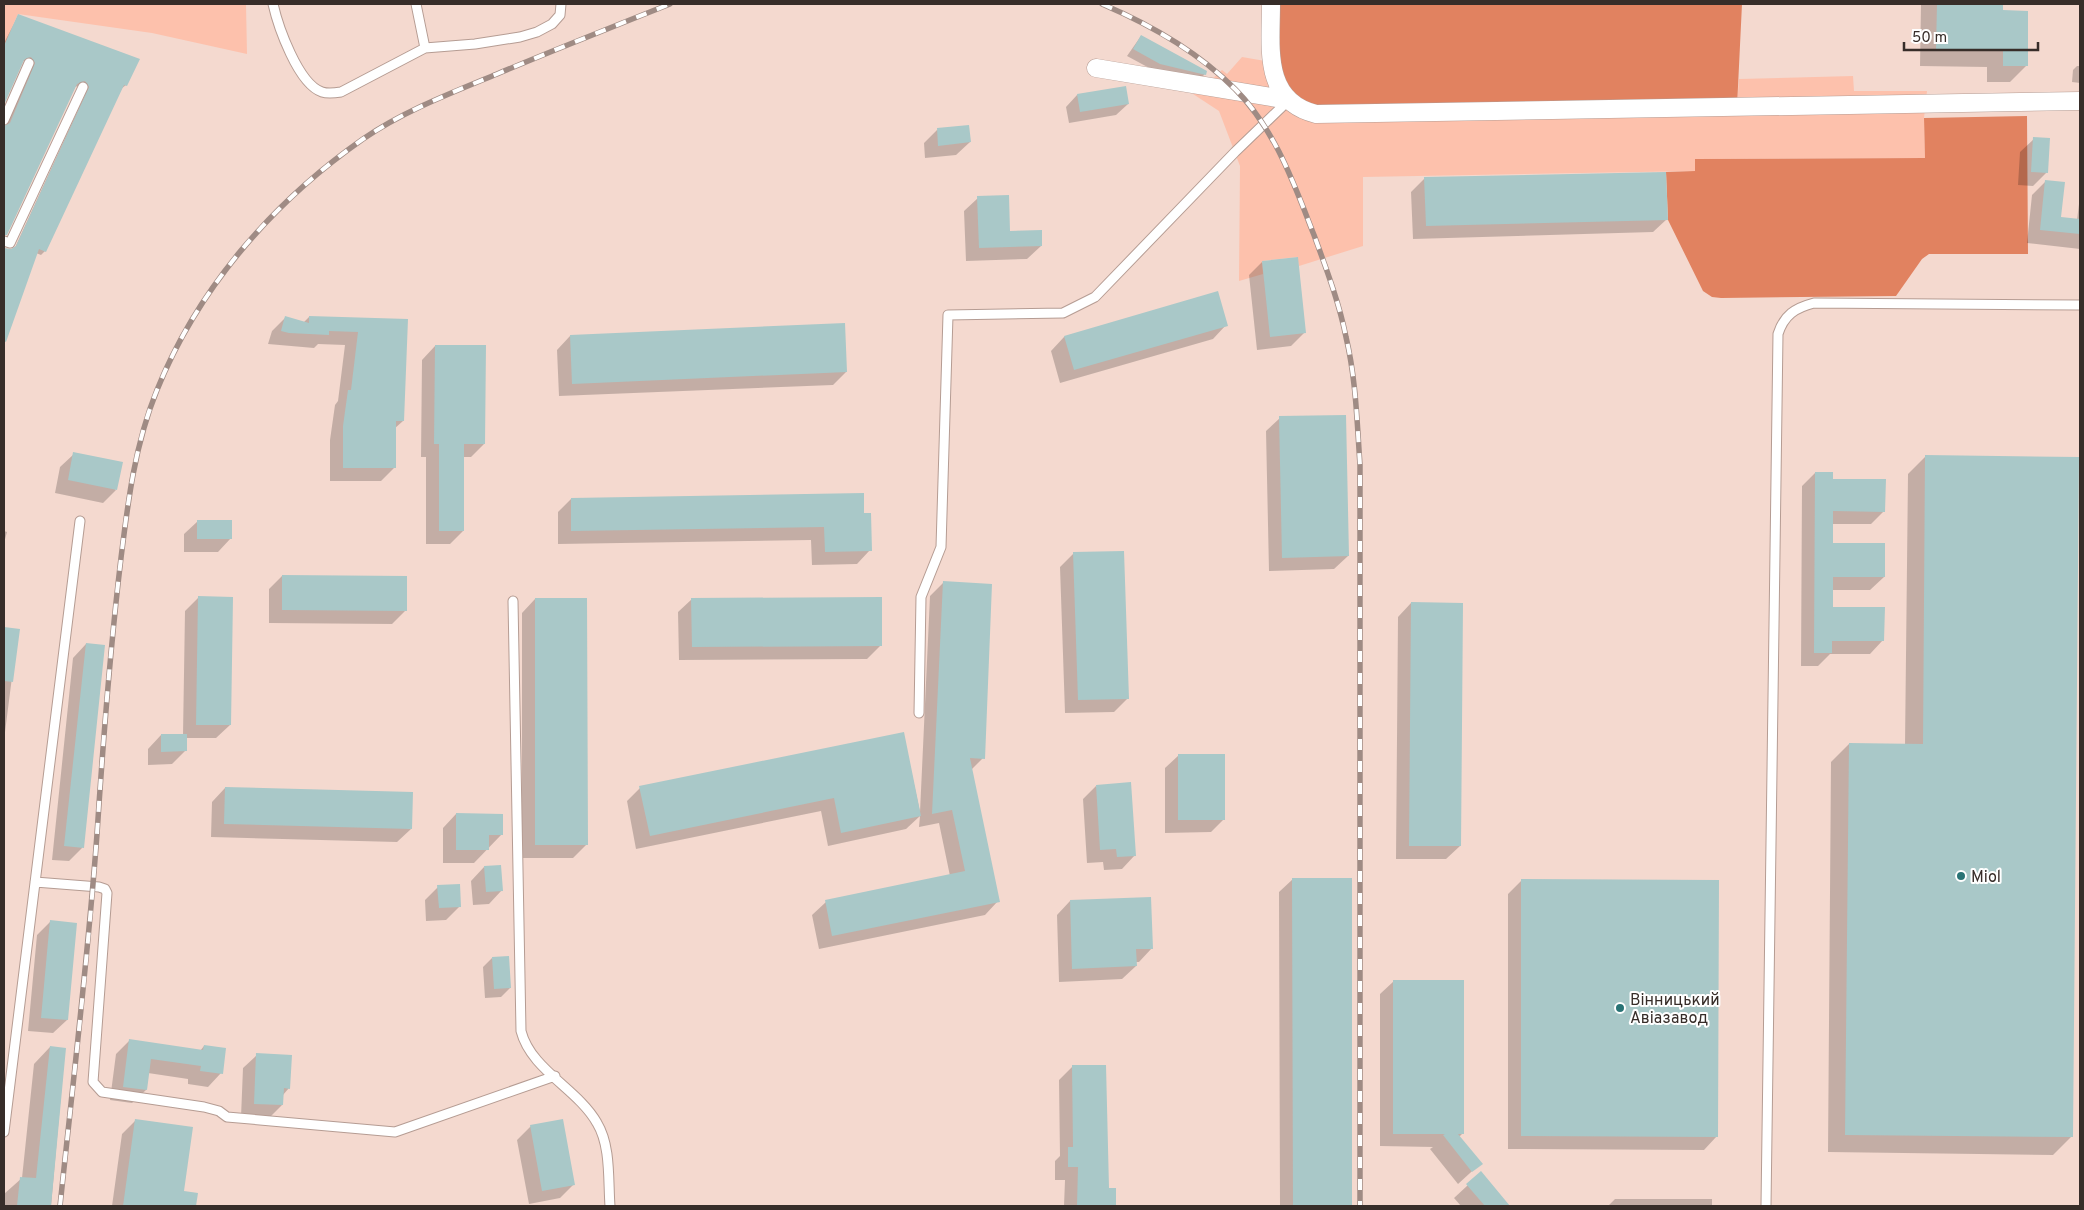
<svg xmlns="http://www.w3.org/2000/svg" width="2084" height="1210" viewBox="0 0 2084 1210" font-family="Overpass,sans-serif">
<rect width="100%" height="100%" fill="#f4d9cf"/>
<path fill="#fdc1ac" d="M4,4h242l1,50 -95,-21 -134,-19 -14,32z
M1242,57l29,5 466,45 2,-28 114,-3 1,15h73l-3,27 1,40 -230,1v12l-332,6v69l-64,20 -2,-9 -35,4 1,13 -24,7 1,-115 -21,-55 -26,-17 7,-19 12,4 10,-9 5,4z"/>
<path fill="#e18260" d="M1271,4h471l-5,103 -409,8 -46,-23z
M2027,116l1,138h-99l-7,5 -26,37 -175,2 -9,-1 -9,-6 -35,-71 -2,-48 29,-1v-12l230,-1 -1,-40z"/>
<path fill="#0003" d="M1921,4h81v7l24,55 -16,16h-23v-15l-67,-1z
M18,16l108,69 -5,4 -76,162 -4,4 -5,-2 -32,89v-81l4,2 77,-168v-7l-4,-3 -6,2 -71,148v-109l3,-1 24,-55 -3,-9h-6l-18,41v-59z
M1141,36l65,36 -2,3 -6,6 -45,-11 -26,-14z
M2077,66h3v17l-8,-1 1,-12z
M1077,95l51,9 -12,11 -47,8 -3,-16z
M937,130l33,12 -14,13 -31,3 -1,-15z
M2034,139l13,33 -14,14 -15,-1 2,-33z
M1425,178l242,41 -14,13 -240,7 -2,-47z
M2046,181l14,37 17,2 3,-24v53l-53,-6 5,-48z
M978,198l31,34 32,14 -14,13 -61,2 -2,-50z
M1262,262l43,70 -14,14 -34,4 -8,-75z
M1217,293l9,32 -13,14 -153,44 -9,-32 13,-14z
M309,317l98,4 -4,100 -9,8v39l-13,13h-51v-41l5,-35 3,-4 7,-56 -27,-1 -4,4 -46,-4 4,-13 13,-13 18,5z
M570,336l276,36 -13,13 -274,11 -2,-46z
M435,346l49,98 -13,13h-8v74l-13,13h-24v-87h-5l1,-97z
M1280,418l68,138 -14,13 -65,2 -3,-140z
M74,454l42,36 -13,13 -48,-10 5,-26z
M1925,457l146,680 -18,18 -225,-3 3,-390 18,-18 56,1 3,-271z
M1815,473l69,38 -13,13h-39v20l52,33 -14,13h-39v18l52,32 -13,14h-40l-12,12h-17l1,-180z
M571,499l292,16 7,35 -13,14 -45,1 -1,-25 -253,4v-32z
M198,521l33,17 -13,14h-34v-18z
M4,531l3,1 -3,11z
M1074,553l54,145 -14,14 -49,1 -5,-146z
M282,576l123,35 -13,13 -123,-1v-34z
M943,583l40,175 -12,12 27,131 -13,14 -166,34 -7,-34 14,-13 124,-26 -11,-53 -20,4 1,-11 -14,13 -78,17 -7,-35 -185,38 -9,-48 13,-13 263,-55 17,79 10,-216z
M198,598l32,127 -14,13h-31v13l-13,13 -24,1v-16l13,-14h22l2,-124z
M535,599l52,245 -14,14h-51v-245z
M692,599l189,46 -14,14 -188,1 -1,-48z
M1411,603l49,243 -14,13h-50l2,-242z
M4,628l14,2 -14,110z
M86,644l18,2 -22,202 -13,13 -17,-1 21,-202z
M1179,755l45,64 -13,13 -46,1v-65z
M1096,786l39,69 -13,14 -18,1 -1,-8 -16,1 -4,-64z
M225,788l186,41 -14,13 -186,-5 1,-35z
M456,814l46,20 -28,29h-31v-35z
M484,867l18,23 -13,14 -16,1 -2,-24z
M1293,879h57l1,327h-71l-1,-314z
M1522,880l195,256 -13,14 -196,-1v-255z
M438,887l22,19 -14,14 -20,1 -1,-21z
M1070,901l82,47 -13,14h-3v4l-14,13 -63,3 -2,-67z
M50,922l25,2 -8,96 -14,13 -25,-2 9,-96z
M492,958l18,30 -9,9 -16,1 -2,-31z
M1394,981l69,152 -4,4 22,26 -23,21 -28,-35 3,-2 -53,-1v-152z
M130,1040l70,11 4,-5 17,27 -13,14 -20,-3v-5l-40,-6 -2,17 -14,13 -22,-3 6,-46z
M50,1047l15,2 -14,157h-47v-12l18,-16 12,-114z
M257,1055l32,33 -6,7 -1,10 -13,13 -28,-1 2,-49z
M1073,1066l33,82h2v41l7,1v16h-51l1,-26h-10v-19l5,-5 -1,-76z
M135,1121l48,71 14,2 -2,12h-83l10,-72z
M531,1126l42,59 -13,13 -31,6 -12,-64z
M1481,1173l28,33h-48l-7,-8z
M1615,1199h97v7h-104z"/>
<path fill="#a9c8c8" d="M1937,4h66v6l25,1v55h-25v-15l-67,-1z
M18,14l122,45 -13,27 -3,-1 -78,167 -7,-3 -33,93 -2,-1v-93l7,1 5,-3 73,-159 -4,-6 -8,3 -70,151h-3v-109l6,-3 25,-60 -4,-6 -7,3 -20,45v-59z
M1141,35l66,36 -1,4 -46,-11 -27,-15z
M1126,86l3,18 -49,8 -3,-18z
M969,125l2,17 -33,4 -1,-18z
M2033,137l17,1 -2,35 -17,-1z
M1666,172l2,48 -242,6 -2,-49z
M2045,180l20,2 -4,35 19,2v15l-40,-4z
M1009,195l1,36 32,-1v16l-63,2 -2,-52z
M1298,257l8,76 -36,4 -8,-76z
M1218,291l10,35 -154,44 -10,-34z
M285,316l24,7v-7l99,3 -4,102h-8v47h-53v-42l5,-36h3l7,-58 -29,-1v4l-40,-2 -8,-2z
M845,323l2,49 -275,12 -2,-49z
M435,345h51l-1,99h-21v87h-25v-87h-5z
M1346,415l3,141 -67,2 -3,-142z
M73,452l50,10 -6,28 -49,-10z
M1925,455l154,2 -6,680 -228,-2 4,-392 74,1z
M1815,472h18v7h53l-1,33 -52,-1v32h52v34h-52v30h52l-1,34h-52v12h-18z
M864,493v20h7l1,38 -47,1 -1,-25 -253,4v-33z
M197,520h35v19h-35z
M1124,551l5,148 -51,1 -5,-148z
M282,575l125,1v35l-125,-1z
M943,581l49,3 -7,175 -15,-1 30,144 -168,34 -7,-36 140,-29 -13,-61 -20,4z
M198,596l35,1 -2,128h-35z
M882,597v49l-190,1 -1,-49z
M535,598h52l1,247h-53z
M1411,602l52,1 -2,243h-52z
M4,627l16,2 -7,53 -9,-1z
M86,643l19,2 -21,203 -20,-2z
M904,732l17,84 -80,17 -7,-35 -184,38 -11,-50z
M161,734h26v17l-26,1z
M1178,754h47v66h-47z
M1131,782l5,74 -19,1 -1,-8 -16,1 -4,-65z
M225,787l188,5 -1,37 -188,-5z
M456,813l47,1v21h-14v15h-33z
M501,865l2,26 -17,1 -2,-26z
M1292,878h60v328h-59z
M1521,879l198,1 -1,257 -197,-1z
M460,884l1,23 -22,1 -2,-23z
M1151,897l2,52h-17l1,17 -65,3 -2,-69z
M50,920l27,3 -9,97 -27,-2z
M509,956l2,32 -17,1 -2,-32z
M1393,980h71v154h-6l25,30 -11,8 -29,-37 2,-1h-52z
M129,1039l74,11 1,-5 22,3 -3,26 -23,-3 1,-5 -50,-7 -4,31 -24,-3z
M50,1046l16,2 -15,158h-34l3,-29 16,1z
M256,1053l36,2 -2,34 -6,-1 -1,17 -29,-1z
M1072,1065h34l3,123h7v18h-39l1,-39h-10v-20h5z
M135,1119l58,8 -9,64 14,2 -2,13h-73z
M563,1119l12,66 -33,6 -12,-66z
M1481,1171l29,35h-25l-19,-22z"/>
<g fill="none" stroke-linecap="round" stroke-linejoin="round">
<g stroke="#b59c93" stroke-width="11">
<path id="service" d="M273,4c5,22 25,80 49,88 6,2 13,1 19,0l84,-44 50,-4 45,-7 17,-5 15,-8 8,-9 1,-11
M416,4l9,44
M4,120l25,-57
M4,241l6,2 73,-156
M513,601l8,430c10,39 57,58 76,92 14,23 11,57 13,83
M919,713l2,-116 20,-50 7,-232 115,-2 32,-16 140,-145 54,-52
M35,882l64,5 6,2 2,4 -14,189 9,10 102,15 15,4 8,6 168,15 160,-56
M4,1132l76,-611
M1766,1206l12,-872c6,-19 17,-26 36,-31l266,2"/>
</g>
<g stroke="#b59c93" stroke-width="19">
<path id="minor" d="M1271,4c0,42 -9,97 45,110l764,-13
M1096,68l193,32"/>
</g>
<use href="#service" stroke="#fff" stroke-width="9"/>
<use href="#minor" stroke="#fff" stroke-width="18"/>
<g stroke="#9f8b84" stroke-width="5.5">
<path id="rail" d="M1102,4c47,20 97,49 133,85 40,40 59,95 79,146 12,33 25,67 32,102 10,42 11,85 14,128v741
M60,1206c13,-124 28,-248 37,-372 6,-92 13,-184 24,-276 7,-57 14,-114 36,-168 41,-102 116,-188 206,-251 41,-28 88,-46 134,-65 57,-24 115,-47 173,-70"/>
</g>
<use href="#rail" stroke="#fff" stroke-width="4" stroke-dasharray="11" stroke-linecap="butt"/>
</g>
<g fill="#297375" stroke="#fff" stroke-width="2">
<circle cx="1961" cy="876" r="5"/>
<circle cx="1620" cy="1008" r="5"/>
</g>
<g text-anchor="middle" stroke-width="4" stroke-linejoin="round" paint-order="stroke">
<g font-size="16" fill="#372d29" stroke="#fff" text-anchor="start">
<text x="1971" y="882">Miol</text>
<text x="1630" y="1005">Вінницький<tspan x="1630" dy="18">Авіазавод</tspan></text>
</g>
</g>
<rect width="2084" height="1210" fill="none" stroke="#372d29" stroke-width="10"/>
<path d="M1904 42v8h134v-8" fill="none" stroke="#372d29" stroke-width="2.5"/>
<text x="1912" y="42" font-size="15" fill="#372d29" stroke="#ffffff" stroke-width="4" paint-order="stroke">50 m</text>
</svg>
